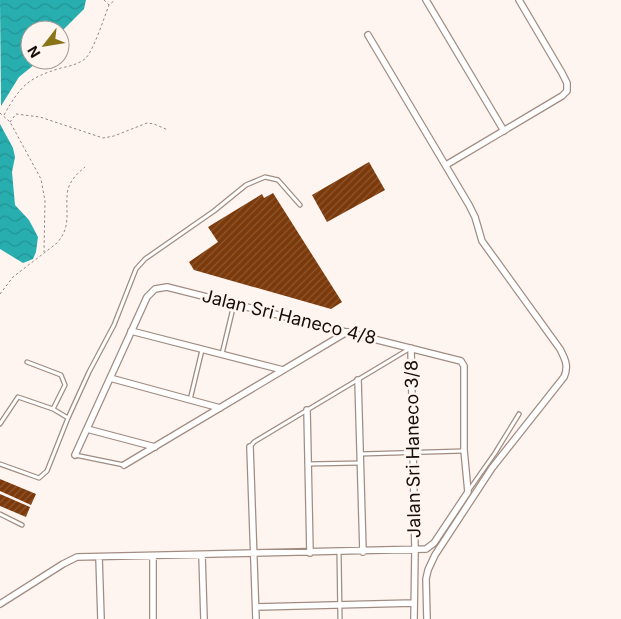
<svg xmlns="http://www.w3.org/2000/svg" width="621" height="619" viewBox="0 0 621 619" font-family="Inter,sans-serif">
<defs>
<pattern id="water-waves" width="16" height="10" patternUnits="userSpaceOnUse" patternTransform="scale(1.25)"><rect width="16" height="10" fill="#28aeaf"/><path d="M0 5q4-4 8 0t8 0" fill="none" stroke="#239495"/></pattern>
<pattern id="building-hatch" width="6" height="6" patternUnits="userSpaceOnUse" patternTransform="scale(1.25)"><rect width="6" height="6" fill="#7c3909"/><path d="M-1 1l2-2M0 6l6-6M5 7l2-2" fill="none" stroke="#8b5834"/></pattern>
</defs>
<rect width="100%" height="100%" fill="#fef5f0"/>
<path fill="url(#water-waves)" d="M0,0h86l-2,9 -22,22 -2,4v-5h-30v30h10l-21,17 -18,29z
M0,124l13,24 2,9 -3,15 3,33 14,15 9,17 -2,15 -3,7 -10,4 -23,-14z"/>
<path fill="url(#building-hatch)" d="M369,162l16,28 -58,32 -15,-27z
M273,193l69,109 -11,7 -137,-39 -5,-8 29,-20 -10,-15 54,-33 2,4z
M0,479l36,15 -5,11 -31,-14z
M0,494l30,13 -4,10 -26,-11z"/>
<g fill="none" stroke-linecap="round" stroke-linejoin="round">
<g stroke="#a18c82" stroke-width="5.5">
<path id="lane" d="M222,354l12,-50
M27,362l34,13 4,10 -12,24
M190,400l12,-50
M0,424l18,-27 35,12 15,9
M250,447l4,-5 155,-93
M360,454l103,-3
M75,455l49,10
M0,464l39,14 8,-7 21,-53 21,-46 25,-47 22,-56 9,-10 69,-48 32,-26 19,-8 13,3 22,25
M308,464l52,-1
M469,490l26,-37 24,-39
M0,514l22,11
M339,552l1,67"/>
</g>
<g stroke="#a18c82" stroke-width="8">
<path id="street" d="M426,0l78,131
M368,35l101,170 6,12 7,24 78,108c5,10 9,17 4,28l-72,91 -57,87 -7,15 -2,9 1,40
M446,165l116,-69 5,-5v-8l-5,-10 -43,-73
M131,331l152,39
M411,348l4,202 -1,69
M110,378l110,30
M358,380l5,172
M307,410l3,143
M87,429l68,18
M250,447l6,172
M124,465l223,-133
M202,555l2,64
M153,556v63
M99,557l2,62
M0,604l63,-40 14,-7 349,-8 8,-6 34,-51 -4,-42v-84l-3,-5 -294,-74 -12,2 -8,8 -72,158
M256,607l158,-4"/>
</g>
<path stroke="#908783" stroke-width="1" stroke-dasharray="2.5 2.5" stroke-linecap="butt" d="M104,0l5,5
M0,113l10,9 31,57 4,22 -1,51
M4,115c17,-30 24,-37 57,-47 9,-2 18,-4 25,-10 8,-9 18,-40 23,-53l6,-5
M10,122l6,-8 24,3 63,21 11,-2 33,-13 7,1 14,6
M0,294l13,-17 44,-34c16,-18 7,-34 11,-54 3,-10 10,-16 17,-22"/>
<use href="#lane" stroke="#fff" stroke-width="3"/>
<use href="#street" stroke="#fff" stroke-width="5.5"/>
</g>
<g text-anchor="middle" stroke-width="5" stroke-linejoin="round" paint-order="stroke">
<g font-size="18" fill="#150d09" stroke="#fef5f0">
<text transform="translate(289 317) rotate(14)" y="6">Jalan Sri Haneco 4/8</text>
<text transform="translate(413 449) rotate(-91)" y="6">Jalan Sri Haneco 3/8</text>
</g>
</g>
<g transform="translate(45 45) rotate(239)"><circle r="24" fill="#fef5f0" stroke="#a19894"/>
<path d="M0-4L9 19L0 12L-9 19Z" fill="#897417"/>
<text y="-8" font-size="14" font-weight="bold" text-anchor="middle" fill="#150d09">N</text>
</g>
</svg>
